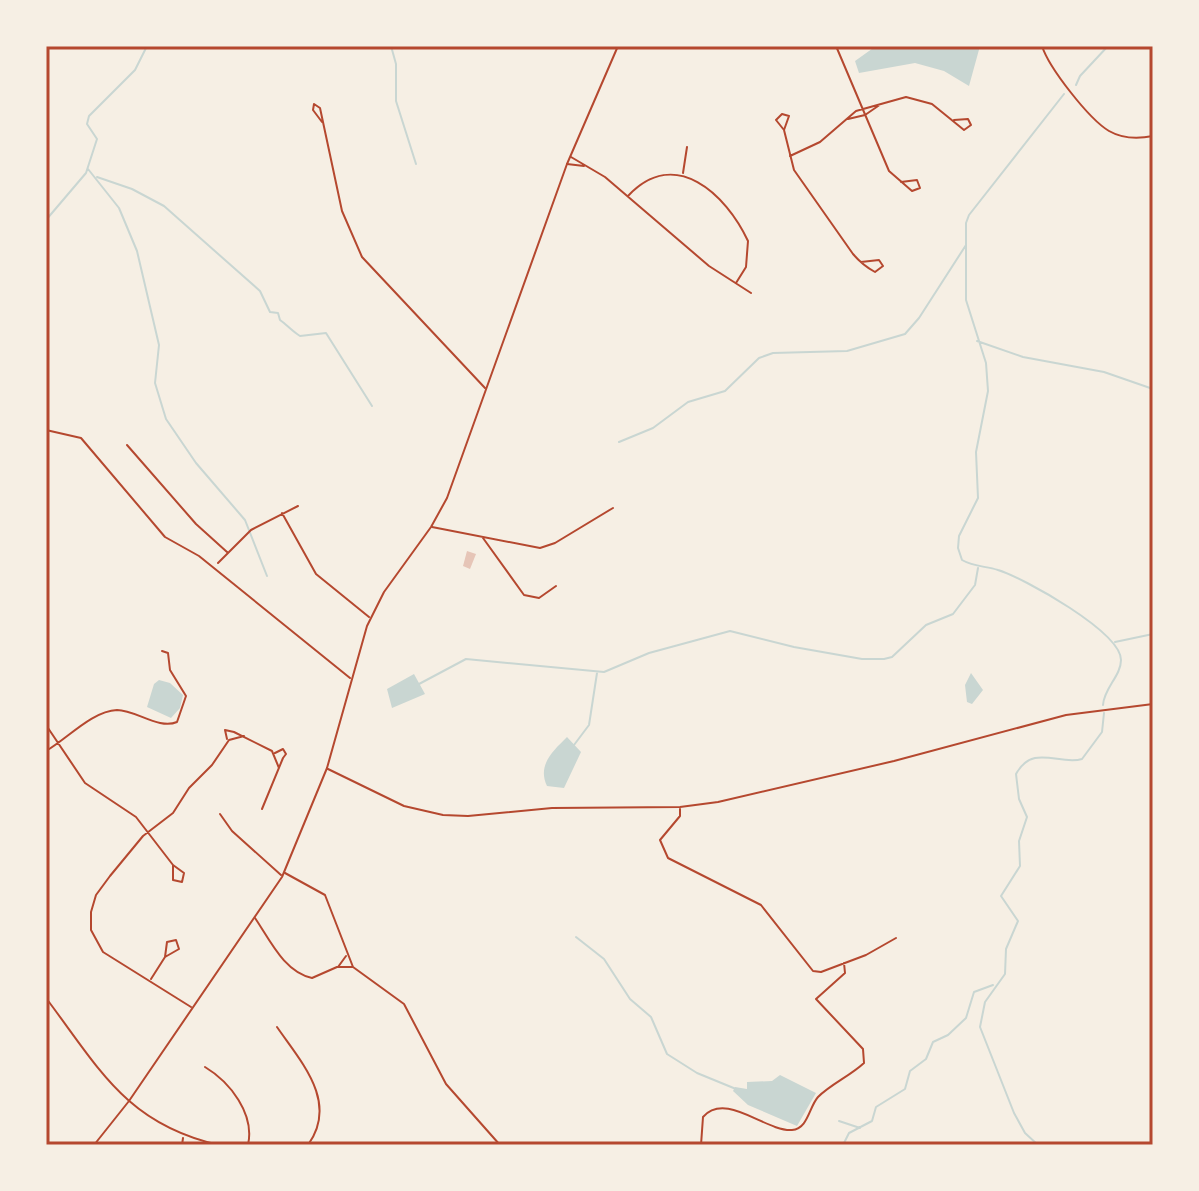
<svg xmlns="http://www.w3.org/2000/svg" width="1199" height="1191" viewBox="0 0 1199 1191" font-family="Barlow,sans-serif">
<rect width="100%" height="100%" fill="#f6efe4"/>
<path fill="#c9d6d2" d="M876,46h104l-11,40 -25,-15 -29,-8 -56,10 -4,-12z
M971,673l12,17 -11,14 -5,-2 -2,-17z
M414,674l11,20 -33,14 -5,-19z
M159,680l11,3 13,12 -3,13 -9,10 -24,-11 7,-23z
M567,737l14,15 -17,36 -17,-2c-10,-21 6,-35 20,-49z
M780,1075l36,18 -19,33 -49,-21 -15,-14 2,-4 12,2v-7l25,-1z"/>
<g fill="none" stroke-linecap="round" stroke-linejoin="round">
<path stroke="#c9d6d2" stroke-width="2" d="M391,46l5,18v37l20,63
M1076,85l4,-9 28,-30
M1064,94l-95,121 -3,8v77l20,63 2,28 -12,61 2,46 -19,38 -1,12 4,12c12,7 24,6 36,10 26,8 123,62 123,90 0,16 -17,28 -18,45
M88,169l31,39 18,43 22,94 -4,38 11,36 30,44 49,57 22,56
M97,177l35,12 32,17 96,85 10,21 8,1 2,7c7,5 13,12 20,16l26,-3 46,73
M46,220l40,-47 11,-34 -10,-15 2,-8 46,-46 12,-24
M977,341l46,16 81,15 49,17
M619,442l34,-14 35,-26 37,-11 34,-33 14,-5 74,-2 58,-17 14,-16 47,-73
M1115,642l38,-8
M419,684l47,-25 138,13 45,-19 81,-22 64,16 68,12h22l8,-2 34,-32 27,-11 22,-29 3,-17
M574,745l15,-20 8,-52
M576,937l28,22 26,40 21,18 16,37 30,19 39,16
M839,1121l21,7
M843,1145l6,-12 23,-12 4,-14 29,-18 5,-18 16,-12 7,-17 15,-7 18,-17 8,-26 19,-7
M1038,1145l-13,-12 -11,-20 -34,-86 5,-25 20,-28 1,-25 12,-28 -17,-25 19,-30 -1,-25 8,-24 -8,-18 -3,-25c17,-31 44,-8 66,-15l20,-27 2,-19
M1142,1145h11"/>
</g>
<path fill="#e6c5b7" d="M467,551l9,3 -6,15 -7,-3z"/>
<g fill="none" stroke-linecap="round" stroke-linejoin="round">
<path stroke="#b5482f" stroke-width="2" d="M836,46l53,125 23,20 8,-3 -3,-8 -16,2
M1042,46c7,22 47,73 67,85 14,8 29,8 44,5
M848,119l17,-4 16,-11
M322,122l-9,-12 1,-6 6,4 22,103 20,46 123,131
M784,130l-8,-10 6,-6 7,2 -5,14 10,40 59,84c6,7 13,13 22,18l8,-6 -4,-6 -18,2
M790,156l30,-14 36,-31 50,-14 26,7 32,26 7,-5 -3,-6 -14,1
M571,157l34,20 104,89 42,27
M567,164l17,2
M683,173l4,-26
M628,196c47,-50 98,-2 120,45l-2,26 -10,16
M46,430l35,8 84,99 34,19 151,122
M127,445l69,79 31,28
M282,513l34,61 53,43
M432,527l108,21 15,-5 58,-35
M483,538l41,57 15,3 17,-12
M218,563l33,-33 47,-24
M46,725l39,58 51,34 37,48 11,8 -2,9 -9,-2v-15
M234,732l38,19 7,17
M227,739l-2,-9 9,2
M46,751c21,-12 46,-40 71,-41 19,0 42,20 60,12l9,-26 -16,-26 -2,-17 -6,-2
M275,753l8,-4 3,5 -3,4
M262,809l21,-51
M680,809v7l-20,24 8,18 93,47 52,66 8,1 45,-17 30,-17
M220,814l12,17 49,44
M285,873l40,22 28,72 51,37 42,80 54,61
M255,918c15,22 29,54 57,60l25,-11h16
M338,967l8,-11
M151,979l14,-22 14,-8 -3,-9 -9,2 -2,15
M46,998c53,70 80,126 173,147
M191,1007l-88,-55 -12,-22v-18l5,-17 14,-19 33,-40 30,-23 16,-25 23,-23 17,-25 15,-4
M277,1027c24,35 62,75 31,118
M205,1067c25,15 50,47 43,78
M182,1145l1,-7
M701,1145l2,-28c23,-26 63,15 89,13 16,-1 17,-23 26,-33 13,-13 32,-21 46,-34l-1,-14 -47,-50 29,-26 -1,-10"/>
<path stroke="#b5482f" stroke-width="2" d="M328,769l76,37 39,9 25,1 84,-8 128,-1 38,-5 176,-41 172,-46 87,-11
M94,1145l35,-44 153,-224 45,-109 40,-142 17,-34 47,-65 16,-29 120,-334 51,-118"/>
</g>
<rect width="1199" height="1191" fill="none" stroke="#f6efe4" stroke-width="96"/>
<rect x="48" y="48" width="1103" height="1095" fill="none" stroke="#b5482f" stroke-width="3"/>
</svg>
